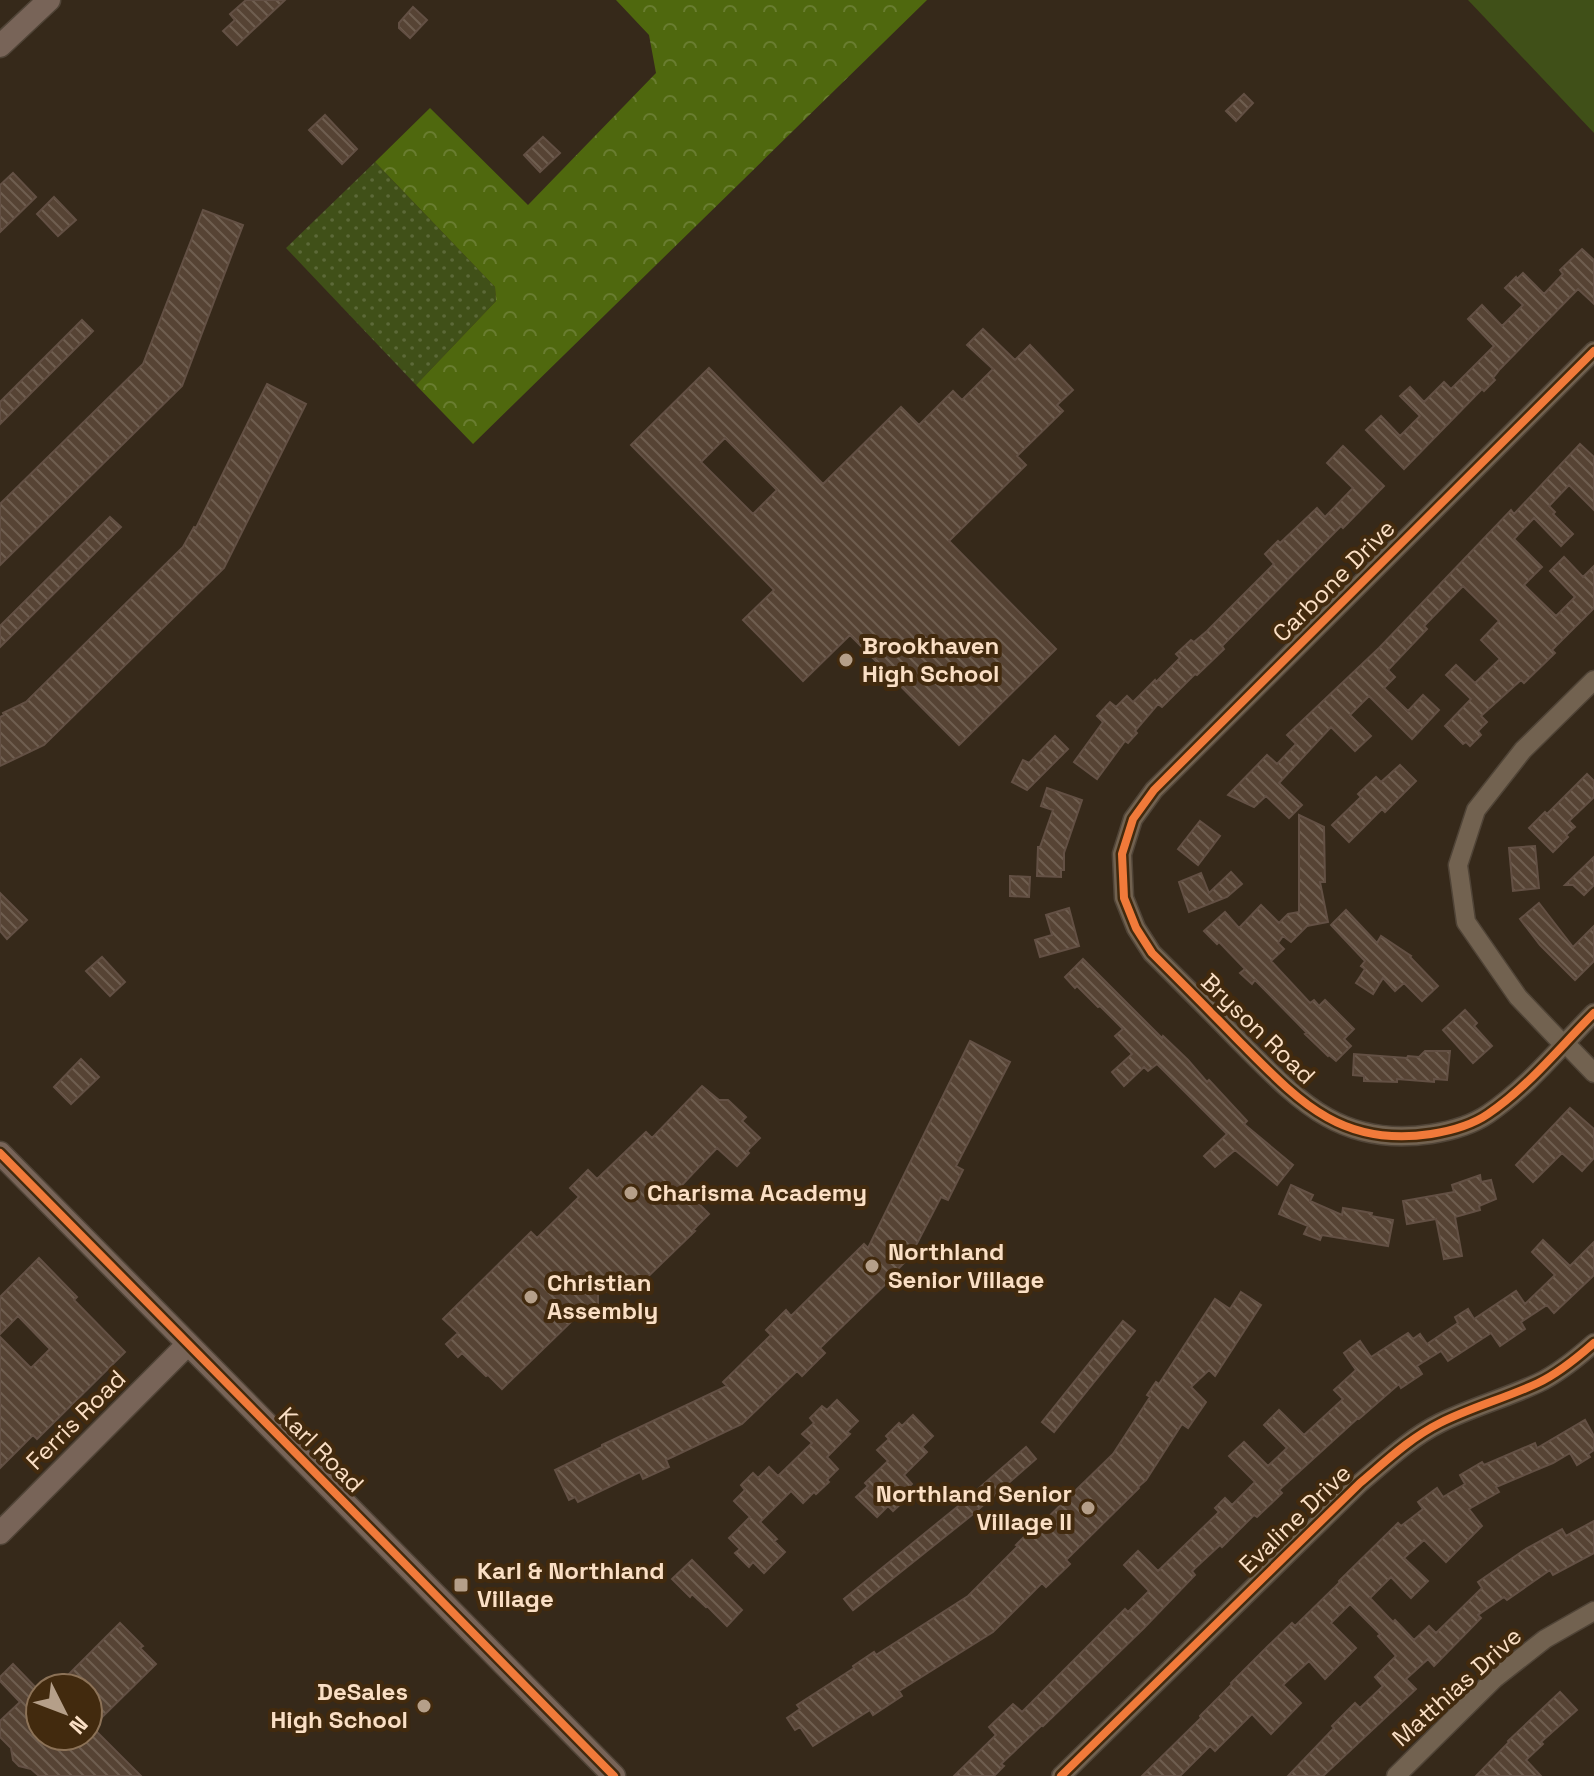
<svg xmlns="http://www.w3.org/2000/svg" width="1594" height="1776" viewBox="0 0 1594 1776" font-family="'Space Grotesk',sans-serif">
<defs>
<pattern id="grass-dots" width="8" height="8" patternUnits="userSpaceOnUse" patternTransform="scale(2)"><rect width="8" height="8" fill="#405018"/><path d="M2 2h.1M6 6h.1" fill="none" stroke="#5c6938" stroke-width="1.8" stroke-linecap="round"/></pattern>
<pattern id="forest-crowns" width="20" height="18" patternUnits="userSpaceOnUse" patternTransform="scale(2)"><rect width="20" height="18" fill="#4f680e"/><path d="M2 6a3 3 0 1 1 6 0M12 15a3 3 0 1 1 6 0" fill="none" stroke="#697d30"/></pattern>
<pattern id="building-back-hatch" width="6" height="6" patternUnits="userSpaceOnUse" patternTransform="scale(2)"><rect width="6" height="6" fill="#564334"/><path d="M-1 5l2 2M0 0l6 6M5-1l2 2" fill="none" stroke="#6f5e50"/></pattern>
</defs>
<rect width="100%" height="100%" fill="#36291a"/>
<path fill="url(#grass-dots)" d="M375,162l120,125 1,14 -80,84 -130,-137z"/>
<path fill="url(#forest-crowns)" d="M616,0h311l-454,444 -57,-59 80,-84 -1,-14 -120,-125 55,-54 98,97 128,-132 -7,-38z"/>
<path fill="#405018" d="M1468,0h126v133z"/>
<path fill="url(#building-back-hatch)" stroke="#635044" stroke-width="2" fill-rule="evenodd" d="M246,0h39l-48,45 -14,-14 12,-11 -5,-6z
M413,7l14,13 -17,18 -11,-10v-5z
M1244,94l9,9 -17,18 -10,-10z
M325,115l32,34 -15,15 -33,-34z
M543,137l17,16 -20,19 -16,-17z
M13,173l23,24 -36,35v-47z
M54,197l22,23 -18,16 -21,-22z
M203,210l40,15 -61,161 -182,179v-61l143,-140z
M1582,249l12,11v44l-16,-15 -78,80 -7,9 2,2 -11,11 -2,-2 -78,80 -38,-39 15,-14 19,20 20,-20 -20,-20 10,-9 14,15 20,-20 7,7 43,-43 -26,-27 14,-14 20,21 21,-21 -18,-17 11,-11 1,2 6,-6 21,21 19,-20 -3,-4z
M82,320l11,11 -93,93v-22z
M983,329l32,31 15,-15 43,45 -16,15 6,6 -46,45 9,9 -77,76 107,108 -97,96 -109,-110 -47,46 -60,-61 31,-30 -143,-145 78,-77 114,116 78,-77 18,18 34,-34 9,9 31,-31 -26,-24zM725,438l52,52 -24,24 -52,-52z
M267,384l39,20 -82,164 -180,177 -44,21v-49l4,-2 -1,-2 23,-11 157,-155 11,-20 2,1z
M1580,444l14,13v53l-25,-25 -20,21 6,6 -2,2 20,20 -12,12 -27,-28 -20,21 28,28 -18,18 32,31 19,-19 -25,-26 14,-14 19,20 11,-11v42l-42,42 3,3 -31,30 -3,-3 -40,36 6,6 -9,9 3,4 -11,11 -4,-4 -3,2 -18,-18 26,-27 -25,-24 10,-10 19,18 25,-24 -19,-19 18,-19 -36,-35 -39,40 3,3 -39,41 7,7 -11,11 24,23 15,-16 16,15 -27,29 -43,-43 -19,19 21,21 -16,15 -24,-24 -52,56 23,22 -13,13 -23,-22 -12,11 -26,-12 39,-40 10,9 19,-20 -9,-9 92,-87 132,-138 3,4z
M1343,446l41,40 -41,42 -2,-2 -119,120 2,3 -27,26 -2,-1 -33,33 -4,-3 -23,27 2,2 -9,10 -3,-2 -28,38 -23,-17 29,-40 -6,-6 13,-14 6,5 11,-11 6,6 22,-22 1,2 24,-24 -4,-4 15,-14 3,2 13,-11 67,-67 -9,-10 13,-13 2,2 37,-35 8,9 28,-29 -26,-25z
M110,517l11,10 -121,120v-21z
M1055,736l13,13 -41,41 -15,-8 11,-22 6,3z
M1400,765l16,16 -31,31 -3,-3 -33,33 -17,-17 29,-28 -3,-3 18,-17 5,5z
M1587,774l7,7v16l-25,24 6,6 -9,8 2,2 -15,15 -24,-24 16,-16 2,2z
M1047,788l35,12 -18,53v17h-3v7l-24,-1 1,-29h2l13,-37 -12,-4z
M1299,815l25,12 1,55h-5l8,40 -21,4 -16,16 -8,-6 -5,7 6,6 -13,12 39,42 4,-3 5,6 6,-6 29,29 -10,10 7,7 -15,15 -7,-6 -1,1 -23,-22 2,-1 -52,-53 -3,4 -12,-11 5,-4 -26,-27 -2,2 -13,-13 21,-19 14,16 22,-23 18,18 9,-9 11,-2z
M1200,821l20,15 -22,29 -20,-16z
M1535,846l4,42 -26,3 -4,-43z
M1594,857v28l-10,10 -11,-10h-8z
M1231,872l11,12 -15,13 -38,15 -10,-30 22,-9 8,20z
M1010,876l20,1 -1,20 -19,-1z
M0,893l27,27 -20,19 -7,-8z
M1539,903l34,44 21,-21v35l-19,19 -35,-35 -20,-26z
M1069,908l10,38 -39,11 -5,-17 17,-5 -6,-20z
M1346,910l31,33 4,-7 30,20 -1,1 28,29 -16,15 -18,-18 -9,8 -12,-13 -10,16 -17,-11 9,-14 -4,-3 4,-5 -34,-36z
M102,957l23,25 -15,14 -24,-25z
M1083,959l79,79 1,-2 25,24 19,22 2,-2 38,41 -3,3 49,41 -16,20 -42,-35 -20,17 -11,-11 23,-22 -70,-70 -9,7 -4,-4 -20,19 -12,-14 20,-18 -17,-18 8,-7 -23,-23 -2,1 -21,-21 -2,2 -10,-11z
M1465,1010l12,13 -3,3 18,20 -19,17 -30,-33z
M970,1041l40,21 -54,104 7,4 -15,30 -7,-3 -31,60 -17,17 1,2 -74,72 5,5 -23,23 -5,-5 -55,53 -76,36 3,7 -26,12 -3,-7 -62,30 -3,-5 -6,3 -14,-30 47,-23v-2l125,-59 -4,-4 48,-47 -5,-5 20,-20 5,6 73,-72 4,4z
M1425,1051h25l-3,29 -13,-1v3l-37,-3v3l-33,-1v-5l-11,-1 1,-21 53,4 1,-2 11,1z
M81,1059l18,18 -28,27 -17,-17z
M702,1086l17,14h9l18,17 -4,4 18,17 -13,13 2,2 -12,13 -20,-18 -36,38 28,28 -16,16 2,1 -65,63 -22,-21v19h-10v21h-11l-11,4 -74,72 -14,-14 -2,1 -24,-23 -4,4 -12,-13 12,-11 -15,-14 88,-87 6,6 42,-41 -9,-9 18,-18 9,9 49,-47 6,6z
M1570,1108l24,21v29l-12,13 -20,-18 -29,29 -17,-17z
M1480,1175l1,7 10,-2 5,19 -17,7 1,4 -25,7 7,39 -18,3 -8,-40 -29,5 -4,-23 51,-9 -2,-7z
M1291,1185l22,10 -3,6 32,14 1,-7 29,5 -1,3 22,4 -5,26 -66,-11 -2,5 -16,-6 4,-8 -29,-12z
M1543,1240l27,26 24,-24v33l-40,38 -7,-8 -26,17 4,7 -25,17 -9,-13 -43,28 -7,-10 -24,15 5,8 -21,14 -2,-4 -40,35 -1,-1 -79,72 3,3 -25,24 -3,-2 -32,32 -2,-2 -28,26 3,4 -51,53 -101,98 -1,-1 -41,39 3,2 -10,10h-40l42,-41 -7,-8 24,-23 9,8 103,-103 3,3 21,-21 -25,-26 14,-14 20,20 61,-59 -4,-4 10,-10 7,7 23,-23 -26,-26 15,-14 24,24 19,-18 -23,-23 15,-15 25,25 39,-36 -9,-9 22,-20 -12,-17 16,-12 11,16 37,-24 5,6 7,-5 7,10 31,-21 -3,-6 13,-8 6,10 42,-28 9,13 30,-29 -23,-23z
M39,1258l38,39 -3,3 51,52 -88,87 -4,-4 -33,33v-131l31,31 19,-19 -32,-33 -18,18v-37z
M1241,1292l20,13 -46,71 -6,-6 -18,17 15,15 -18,26 -6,-4 -36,56 -8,7 1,1 -73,72 4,4 -24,23 -4,-4 -49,49 -94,59 3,5 -29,19 -3,-5 -57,36 -13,-19 -5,3 -8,-12 13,-9 -3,-4 57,-37 -1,-2 21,-14 2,3 92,-59 50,-50 -2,-1 18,-18 2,2 77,-75 37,-57 -3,-2 9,-13 3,2 56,-85 15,10z
M1123,1321l12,10 -81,101 -12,-10z
M837,1400l21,21 -11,11 3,2 -23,23 11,12 -11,11 2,2 -13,12 -2,-2 -11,11 -12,-12 -31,31 17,17 -3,2 11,11 -21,21 -11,-11 -4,5 -14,-14 5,-4 -11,-11 21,-21 -16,-16 11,-11 -4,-5 12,-12 5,5 11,-11 9,9 34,-33 -10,-9 12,-11 -4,-5 12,-12 5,4z
M913,1415l20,21 -11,11 5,5 -23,23 8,9 -12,11 5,5 -12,11 -5,-5 -11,11 -21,-20 12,-11 -3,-3 23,-22 -11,-11 12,-11 -3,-3 13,-13 3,3z
M1585,1420l9,16v14l-6,4 2,3 -13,8 -7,-12 -17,10 -57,24 3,5 -30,17 13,17 -36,36 -22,-22 -20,18 24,23 -17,17 -20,-21 -21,21 23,24 2,-2 19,20 15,-14 7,7 46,-45 -4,-6 46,-32 38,-21 4,7 28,-15v32l-41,22 -3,-5 -43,30 -3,-3 -26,18 3,3 -47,48 -6,-7 -22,20 10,10 -93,87h-35l46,-48 -2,-2 23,-23 5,5 23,-22 -8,-9 21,-21 -18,-20 2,-2 -30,-30 -19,19 25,25 -31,31 -16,-18 -26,24 18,18 -30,31 -19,-20 -37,37 -5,-5 -30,30h-38l59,-58 -1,-2 32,-32 -1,-1 37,-37 24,-23 3,3 45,-44 -1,-1 59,-58 3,3 22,-17 -5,-7 19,-14 6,9 22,-13 -5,-9 22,-13 2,3 51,-22 2,5z
M1026,1447l10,12 -64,56 -119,95 -9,-11 118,-96z
M692,1560l50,50 -15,16 -20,-20 -1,1 -14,-13 -2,3 -18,-18z
M120,1623l23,23 -3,2 16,16 -64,63 49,49h-102l-8,-7 -12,-3 -6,-6 -2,-12 -11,-11v-16l20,-19 -20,-21v-4l13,-13 27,28v44h48v-48h-33z
M1560,1692l17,18 -36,32 2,2 -17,16 15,16h-65l33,-34 -1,-1z"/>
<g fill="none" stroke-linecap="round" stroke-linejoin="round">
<g stroke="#504437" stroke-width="21">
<path id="minor" d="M1594,351l-440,439 -21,29 -11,35 2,44 12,30 16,25c29,29 58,58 86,87 59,59 101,108 193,94 19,-3 41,-9 57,-20 40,-27 72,-67 106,-101
M1594,680l-71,70 -47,60 -18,55 8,57 52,75 41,43 9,6 26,27
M1061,1776l299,-293c25,-21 50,-45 80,-60 32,-16 66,-25 98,-40 21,-10 39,-25 56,-40
M1396,1776l98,-97 51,-40 49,-28"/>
</g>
<g stroke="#504437" stroke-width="25">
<path id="major" d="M0,46l49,-46
M0,1153l614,623
M0,1533l188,-189"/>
</g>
<use href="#minor" stroke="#726250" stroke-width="18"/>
<use href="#major" stroke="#786458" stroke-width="22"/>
<g stroke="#422a0e" stroke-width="13">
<path id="cycleway" d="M1594,351l-440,439 -21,29 -11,35 2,44 12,30 16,25c29,29 58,58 86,87 59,59 101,108 193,94 19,-3 41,-9 57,-20 40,-27 72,-67 106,-101
M0,1153l614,623
M1061,1776l299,-293c25,-21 50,-45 80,-60 32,-16 66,-25 98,-40 21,-10 39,-25 56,-40"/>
</g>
<use href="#cycleway" stroke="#f17a3a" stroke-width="8"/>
</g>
<g fill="#b59f89" stroke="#422a0e" stroke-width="3">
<circle cx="846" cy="660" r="8"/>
<circle cx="631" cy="1193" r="8"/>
<circle cx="872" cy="1266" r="8"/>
<circle cx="531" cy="1297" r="8"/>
<circle cx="1088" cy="1508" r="8"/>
<rect x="453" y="1577" width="16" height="16" rx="4"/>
<circle cx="424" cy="1706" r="8"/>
</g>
<g text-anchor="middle" stroke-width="8" stroke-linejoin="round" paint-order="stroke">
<g font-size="24" fill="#fadfc5" stroke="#422a0e">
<text transform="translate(1334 581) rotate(-45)" y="8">Carbone Drive</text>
<text transform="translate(1258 1029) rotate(44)" y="8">Bryson Road</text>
<text transform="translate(76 1420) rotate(-45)" y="8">Ferris Road</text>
<text transform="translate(321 1450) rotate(45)" y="8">Karl Road</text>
<text transform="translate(1295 1519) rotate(-44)" y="8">Evaline Drive</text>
<text transform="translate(1457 1687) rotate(-42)" y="8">Matthias Drive</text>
</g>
<g font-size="24" font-weight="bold" fill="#fadfc5" stroke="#422a0e" text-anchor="start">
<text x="862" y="654">Brookhaven<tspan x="862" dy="28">High School</tspan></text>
<text x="647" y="1201">Charisma Academy</text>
<text x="888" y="1260">Northland<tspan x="888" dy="28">Senior Village</tspan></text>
<text x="547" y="1291">Christian<tspan x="547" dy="28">Assembly</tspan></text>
<text x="1072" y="1502" text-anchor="end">Northland Senior<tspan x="1072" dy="28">Village II</tspan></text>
<text x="477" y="1579">Karl &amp; Northland<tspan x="477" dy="28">Village</tspan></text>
<text x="408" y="1700" text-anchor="end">DeSales<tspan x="408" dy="28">High School</tspan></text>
</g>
</g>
<g transform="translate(64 1712) rotate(132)"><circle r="38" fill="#422a0e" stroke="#8c7257" stroke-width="2"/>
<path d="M0-6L14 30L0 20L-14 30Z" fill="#b59f89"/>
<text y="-12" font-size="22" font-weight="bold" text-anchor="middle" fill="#fadfc5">N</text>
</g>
</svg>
